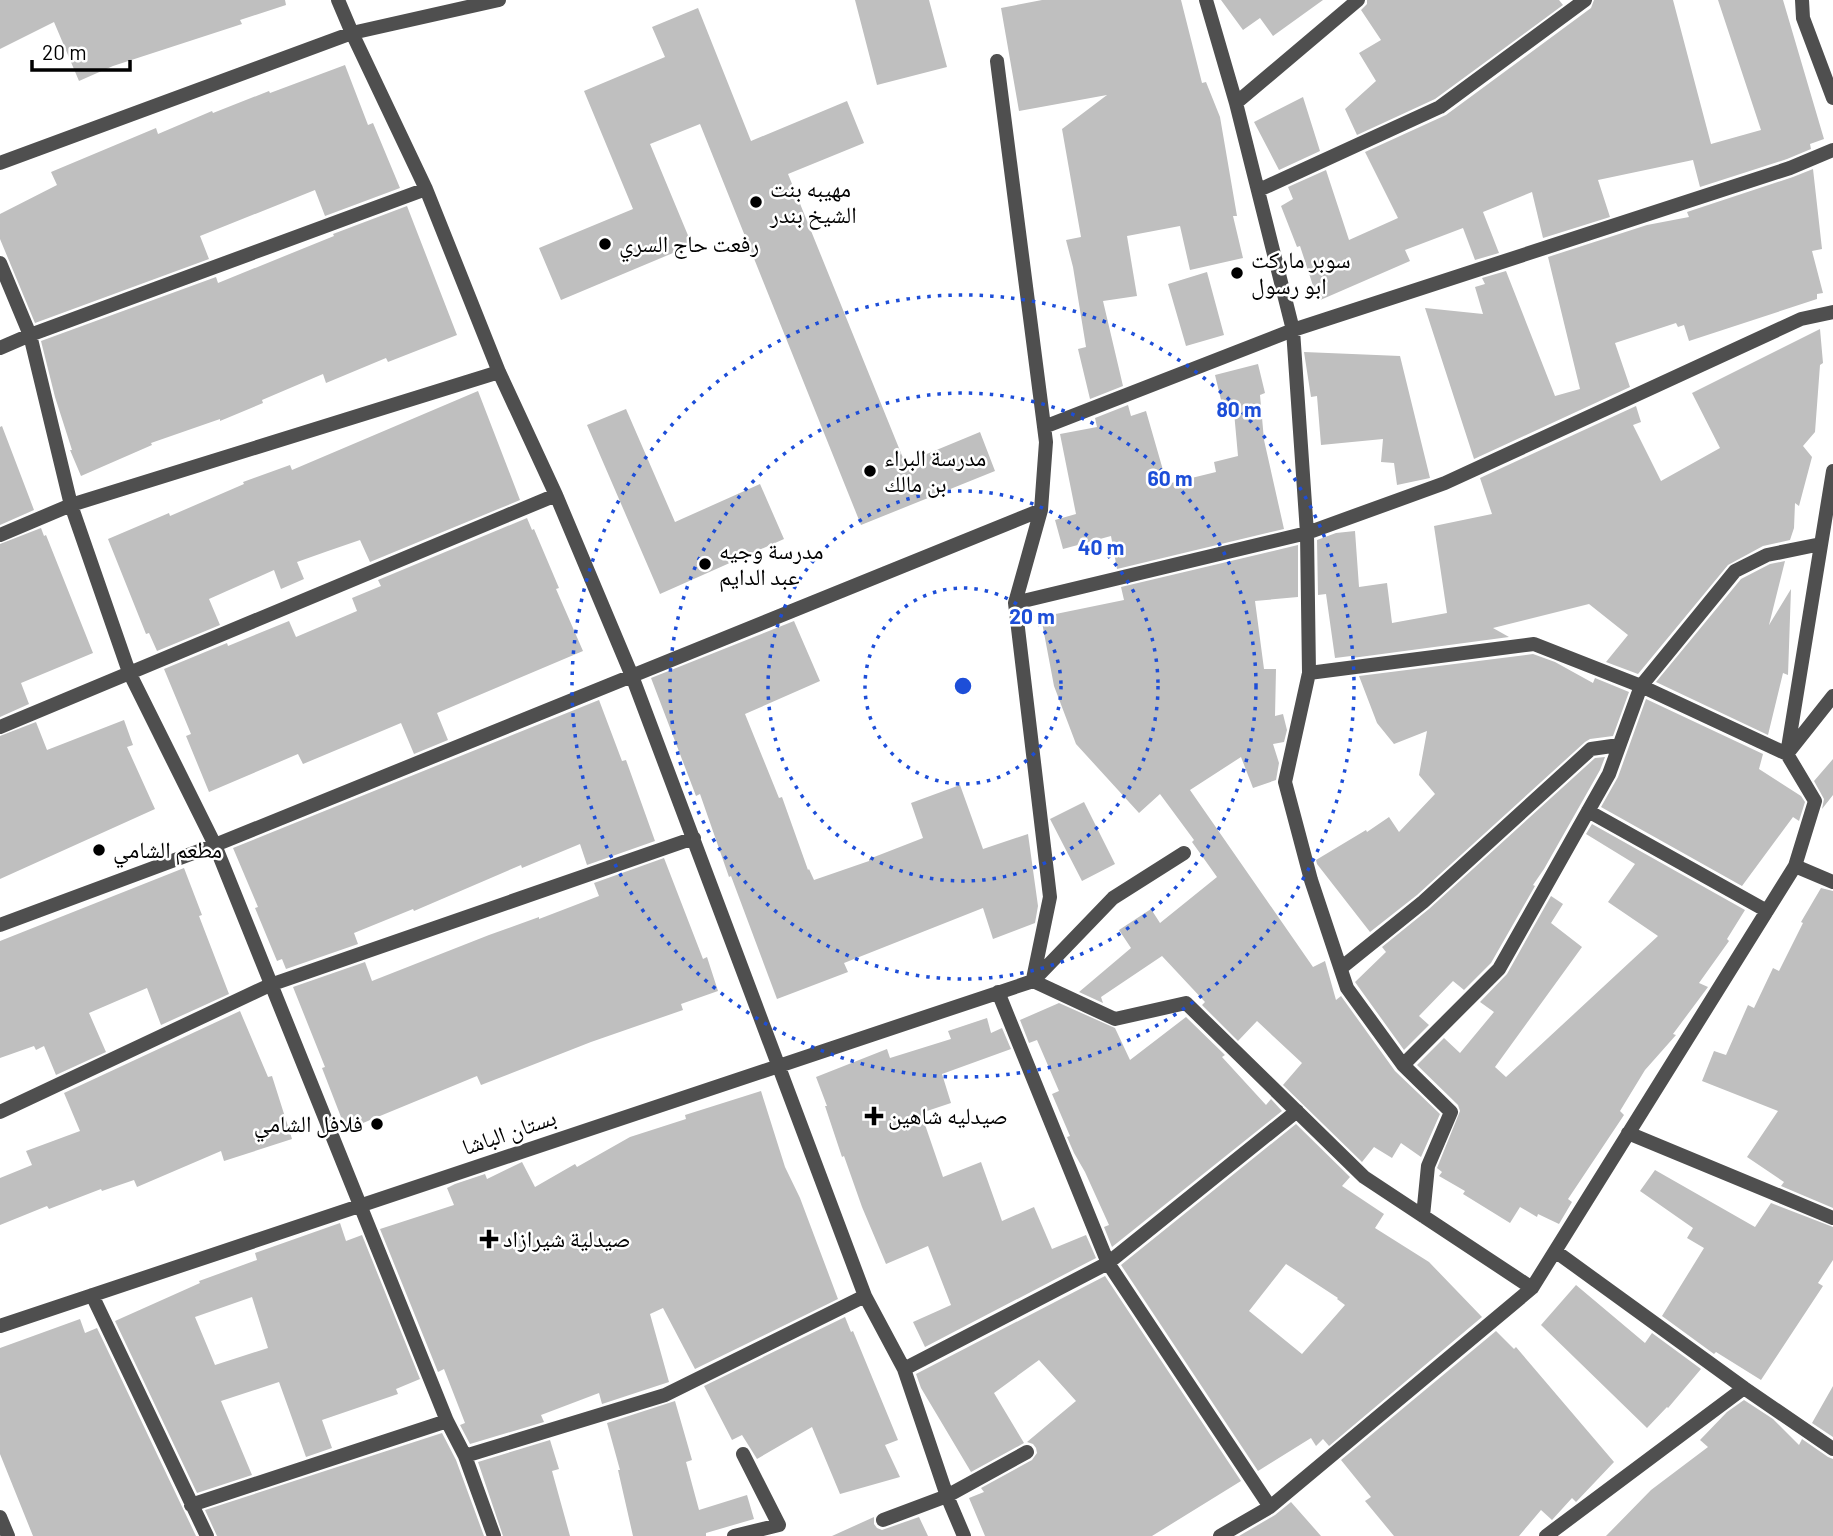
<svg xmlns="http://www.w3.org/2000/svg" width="1833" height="1536" viewBox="0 0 1833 1536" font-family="Barlow,'Noto Naskh Arabic',sans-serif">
<rect width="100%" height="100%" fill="#fff"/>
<path fill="#bfbfbf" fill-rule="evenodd" d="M0,0h285l1,5 -46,15 2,4 -129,42 -34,15 -25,-59 -54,27z
M855,0h74l18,67 -70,18z
M1042,0h139l21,83 4,-1 14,35 17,99h-4l10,42 -53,12 -10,-44 -53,10 10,60 -34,5 20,85 -33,13 -12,-50 8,-2 -13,-80 -7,-27 15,-3 -19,-108 45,-34 -88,16 -18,-103z
M1221,0h102l-50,36 -13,-18 -17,12z
M1367,0h192l4,5 -128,94 -78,36 -12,-26 31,-28 -17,-28 22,-13 -20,-30 6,-6z
M1594,0h79l38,144 50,-14 -43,-130h65l41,139 -14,5 1,5 -24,10 -87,28 -7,-27 -95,20 12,37 -67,21 -11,-46 -49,20 16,41 -24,7 -12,-32 -58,22 5,11 -92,40 -18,-55 -3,1 -16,-41 12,-7 -5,-12 38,-17 23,70 49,-22 -33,-66 81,-37 145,-107z
M698,8l53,133 96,-40 17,42 -76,31 117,289 75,-31 15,39 -134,54 -161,-401 -50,20 42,101 -131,55 -22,-52 94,-39 -49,-118 81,-34 -13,-30z
M345,65l23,60 5,-2 27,65 -75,28 -10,-26 -115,46 9,23 -174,64 -35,-84v-25l57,-29 -6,-13 105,-44 2,6 54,-23 1,2 56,-22 1,2z
M1303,97l17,54 -41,19 -25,-48z
M1813,169l9,80 -10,2 11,42 -6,1v5l-128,42 -5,-16 -6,2 -2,-4 -61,20 15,44 -156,72 -49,-151 58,6 -8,-27 10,-3 -3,-6 24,-7 49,125 25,-7 -32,-132 99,-32 42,-8 -2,-5 106,-35z
M407,206l50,129 -69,27 -2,-4 -60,25 -3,-9 -61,26 1,3 -43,18v-2l-69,24 1,2 -71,31 -11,-26h2l-17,-53 -14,-56 175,-64 2,6 116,-47 -1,-2z
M1207,272l17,63 -38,11 -18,-62z
M1820,329l3,34 -3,2 -5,67 -12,14 9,11 -13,49 -4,-3 -1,25 -4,12 -27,6 -35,19 -90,109 -32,-12 22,-27 -39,-31 -96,24 16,9 -157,21 -1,-2 -16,2 -9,-64 -8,1 -1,-55 19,-7 19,-2 4,56 28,-4 5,40 55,-10 -13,-87 58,-12 -12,-36 156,-72 5,16 -8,3 28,56 59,-33 -28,-55z
M1304,352l96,4 30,122 -33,7 -3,-22 -13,-1 2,-23 -62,6 -4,-49 -6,1z
M1258,364l7,29 -5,2 4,45 20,89 -167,40 -6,-33 -48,13 -8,-29 21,-6 -16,-80 37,-7 -2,-9 33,-13 3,11 15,-5 21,73 49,-12 -2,-10 24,-6 -5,-55 -11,3 -7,-29z
M478,391l42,109 -150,62 -10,-22 -32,11 -31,11 7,17 -23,10 -7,-19 -65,29 11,26 -63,26 -8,-18 -3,1 -38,-95 61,-26 1,3 74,-32 -1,-2 47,-17 2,5z
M626,409l49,113 85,-38 24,55 -124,55 -73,-169z
M2,426l32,84 -34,15v-98z
M527,518l5,12 2,-1 25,59 -3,1 27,62 -146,62 11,27 -34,14 -13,-31 -98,41 -5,-10 -89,38 -23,-56 5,-2 -27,-65 63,-26 1,3 61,-25 7,16 61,-26 -5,-13 29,-12 -3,-6z
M41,528l3,8 2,-1 47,118 -72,30 8,21 -29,13v-173z
M1298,545v52l-43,4 9,68h12l-1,47 8,-2 4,16 -3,12 -11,2 6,19 -3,17 -23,8 -12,-31 -51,33 123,177 12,-6 11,39 5,-4 54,75 45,43 -19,43 -20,-14 -9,15 -18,-11 -12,15 -79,-77 19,-22 -45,-42 -19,20 -36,-36 3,-3 -43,-46 -61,41 2,6 -24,-11 52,-44 -12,-18 32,-21 9,14 57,-46 -25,-35 2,-2 -34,-46 -21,19 -63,-69 -22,-58 -13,-69 83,-17 -3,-13z
M1785,561l-16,64 22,-36 -3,86 -5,-2 -15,62 -112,-53 85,-103 29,-15z
M794,621l26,60 -75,33 34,84 3,-1 26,73 1,-1 5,11 55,-19v-2l54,-21 -12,-35 49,-18 23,64 45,-15 10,72 -3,17 -42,16 -10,-31 -139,55 4,9 -71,27 -46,-123 -2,1 -29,-83 -4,2 -45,-118z
M1533,654l22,8 38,21 2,-5 34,14 -16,44 -23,3 -5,3 -168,153 -47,37 -53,-68 -1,-4 50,-30 1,2 22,-15 10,15 36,-38 -16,-19 8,-44 -33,13 -17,-21 -18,-47z
M1646,699l117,55 -4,15 42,27 4,6 -6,19 -6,-4 -51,69 -141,-79 17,-30z
M599,700l23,61 4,-1 29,81 -68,24 -7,-21 -58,24 -1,-3 -107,46 -1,-2 -59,24 4,11 -72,25 -4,-10 -5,2 -22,-53 3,-1 -25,-59z
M124,720l9,25 -6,2 28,62 -155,70v-143l36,-14 11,28z
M1605,757l-5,13 -56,99 -11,16 2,1 -44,77 -27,27 -11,-9 -34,35 10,9 -25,25 -49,-68 31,-30 -4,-5 47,-38 166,-151z
M1833,759v36l-11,14 2,-10 -10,-18z
M1084,802l31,62 -33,17 -32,-62z
M1592,824l153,86 -18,29 2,2 -30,42 9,4 -35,47 3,1 -31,35 -25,41 4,4 -56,84 4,3 -13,22 -21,-10 -1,3 -17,-10 -10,16 -47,-29 2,-3 -26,-15 3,-4 -5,-4 23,-57 -2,-6 -41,-40 27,-27 16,15 34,-41 -14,-10 27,-28 44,-78 12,8 -12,19 31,24 -87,120 11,10 152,-141 -50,-34 27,-38 -49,-30z
M664,858l39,101 4,-2 11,34 -37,13 2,6 -92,32 -110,43 -4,-9 -131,54 -24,-62 3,-1 -32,-80 72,-25 7,19 117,-46 50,-18v2l60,-23 -5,-13z
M184,868l18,47 -3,1 30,78 -68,31 -14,-37 -58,25 17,39 -50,23 -12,-29 -8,4 -2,-4 -34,12v-117z
M1821,888l12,3v317l-52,-22 3,-4 -37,-25 31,-46 -76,-30 12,-30 12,4 22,-50 6,3 19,-40 6,3 24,-48 -2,-1z
M1059,1003l56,25 15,32 56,-43 39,38 -3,2 44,48 5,-6 11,12 -170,136 -8,-20 5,-2 -24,-53 -11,-19 -7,-16 3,-1 -18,-42 7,-3 -22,-51 -8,3 -9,-23z
M240,1011l28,66 4,-1 20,63 -68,22 -3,-10 -84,36 -3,-7 -32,11 -1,-2 -52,20 -2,-3 -47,19v-47l32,-13 -6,-14 54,-20 -16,-38z
M987,1018l4,15 11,-5 9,21 -69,25 9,29 -30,10 22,64 38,-15 21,59 32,-14 18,42 34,-14 10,23 -171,89 -12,-25 38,-17 -23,-59 -42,18 -24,-57 -18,-51 -2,1 -17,-51h2l-11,-29 71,-28 3,9 61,-19 -3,-8z
M761,1091l24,76 15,31 38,101 -143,70 -32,-61 -13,6 19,68 -67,22 -3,-11 -58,22 3,7 -74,22 -10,-19 5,-2 -21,-54 -6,3 -58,-143 74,-24 -7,-17 8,-4 30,-10 2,5 35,-17 13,25 40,-23 2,3 53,-30 56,-18 -1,-4z
M1296,1124l54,53 -8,9 42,28 -9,14 54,34 53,55 -153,129 -6,-7 -7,7 -5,-8 -53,33 -137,-206zM1286,1264l52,34 -1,1 8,6 -43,49 -53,-43z
M1655,1170l100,57 16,-24 62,24v33l-15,23 5,3 -62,94 -45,-28 -2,2 -52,-38 42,-68 -17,-10 6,-10 -53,-37z
M340,1223l6,18 16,-6 58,144 -24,10 2,5 -76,26 10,28 -26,9 -27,-75 -58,19 31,74 -55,18 -82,-172 85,-38 -1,-2 58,-21 -2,-7zM252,1297l16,51 -53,17 -20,-48z
M1105,1276l136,205 -89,55h-167l-16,-38 15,-6 -3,-4 51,-28 5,-7 -1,-5 -3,-4 -6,-2 49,-41 -37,-41 -45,33 30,50 -53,29 -50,-84 -5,-14z
M1576,1285l69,58 7,-10 49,36 -33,39 -1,-1 -20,21 -106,-103z
M845,1317l6,15 2,-1 45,109 -13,5 15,32 -60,17 -28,-67 -55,32 -15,-24 -10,5 -28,-54z
M80,1319l5,14 12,-5 99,208h-163l-33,-82v-106z
M1496,1331l18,18 2,-2 98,115 -37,39 -1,1 -4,-4 -20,22 -11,-10 -22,26h-125l-29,-35 6,-4 -30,-37z
M1833,1386v51l-21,-14z
M1744,1400l29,19 26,26 3,-6 26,18 5,2v77h-227l45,-46 57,-43 -8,-7 27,-28z
M675,1401l17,59 -6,2 13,48 48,-15 7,24 -48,14v3h-73l-15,-66h2l-13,-47z
M442,1433l14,27 28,76h-267l-12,-26z
M550,1440l9,29 -7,2 18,65h-67l-25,-74z
M1291,1502l30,34h-82l36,-21z
M874,1517v7l3,4 5,2 37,-13 9,19h-96z"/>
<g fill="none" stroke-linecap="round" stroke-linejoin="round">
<path stroke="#4f4f4f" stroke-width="14" d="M338,0l14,33 74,156 73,183 57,123 76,181 233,620 39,73 43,127 17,40
M1206,0l30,103 57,227 14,203 2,140 -24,109 26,98 36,108 56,77 48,47 -23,54 -5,50
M1802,0l1,18 30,80
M997,61l49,381 -5,68 -26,93 35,294 -17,82
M1236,103l122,-103
M0,163l352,-130 147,-33
M1259,190l181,-83 145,-107
M0,263l30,72 41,170 58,167 86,173 232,576 18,35 29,80
M0,348l30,-13 396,-146
M1044,427l249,-97 497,-162 43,-18
M0,535l71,-30 428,-133
M1015,603l292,-70 138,-50 356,-164 32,-7
M1309,673l225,-29 107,42 146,68 46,-58
M0,727l556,-232
M1588,811l179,100
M1795,866l38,16
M0,925l215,-80 826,-335
M1341,968l82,-66 168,-153 28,-4
M1033,981l82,38 71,-16 178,174 168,111
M998,992l110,271 162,244
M1403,1065l96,-96 110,-195 32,-88 94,-115 32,-16 54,-11
M0,1112l270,-127 424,-147
M1628,1133l205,85
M1555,1251l189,137 89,61
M92,1295l115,241
M0,1326l1033,-345 80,-83 71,-45
M904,1369l204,-106 189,-152
M465,1456l200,-61 200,-99
M191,1505l256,-84
M0,1517l8,19
M883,1520l64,-24 80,-44
M734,1536l45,-11 -36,-71
M1220,1536l50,-29 262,-219 263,-422 20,-65 -28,-47 46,-283
M1546,1536l198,-148"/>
</g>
<g fill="none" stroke="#1d4ed8" stroke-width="3.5" stroke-dasharray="3.5 7">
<circle cx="963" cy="686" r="98"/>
<circle cx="963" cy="686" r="195"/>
<circle cx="963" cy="686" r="293"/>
<circle cx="963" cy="686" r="391"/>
</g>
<g fill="#000" stroke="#fff" stroke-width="2.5">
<circle cx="756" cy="202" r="7"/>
<circle cx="605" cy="244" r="7"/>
<circle cx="1237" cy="273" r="7"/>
<circle cx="870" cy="471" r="7"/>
<circle cx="705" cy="564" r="7"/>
<circle cx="99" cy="850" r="7"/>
<path d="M870.5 1105.5h7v7h7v7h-7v7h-7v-7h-7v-7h7z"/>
<circle cx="377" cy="1124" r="7"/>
<path d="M485.5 1228.5h7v7h7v7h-7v7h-7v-7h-7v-7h7z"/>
</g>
<g text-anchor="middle" stroke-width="5" stroke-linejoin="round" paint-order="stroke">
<g font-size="23" fill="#000" stroke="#fff" text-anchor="start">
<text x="770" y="197">مهيبه بنت<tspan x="770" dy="26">الشيخ بندر</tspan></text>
<text x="619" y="252">رفعت حاج السري</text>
<text x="1251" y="268">سوبر ماركت<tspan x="1251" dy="26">ابو رسول</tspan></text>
<text x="884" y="466">مدرسة البراء<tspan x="884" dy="26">بن مالك</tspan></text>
<text x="719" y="559">مدرسة وجيه<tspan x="719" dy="26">عبد الدايم</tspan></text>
<text x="113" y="858">مطعم الشامي</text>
<text x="888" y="1124">صيدليه شاهين</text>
<text x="363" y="1132" text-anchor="end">فلافل الشامي</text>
<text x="503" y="1247">صيدلية شيرازاد</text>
</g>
<g font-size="23" fill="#000" stroke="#fff">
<text transform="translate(509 1132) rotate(-19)" y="8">بستان الباشا</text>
</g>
</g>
<circle cx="963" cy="686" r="10" fill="#1d4ed8" stroke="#fff" stroke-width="3.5"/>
<g font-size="21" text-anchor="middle" font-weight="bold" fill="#1d4ed8" stroke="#fff" stroke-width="5" stroke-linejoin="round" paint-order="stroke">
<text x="1239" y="417">80 m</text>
<text x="1170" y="486">60 m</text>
<text x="1101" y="555">40 m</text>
<text x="1032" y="624">20 m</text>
</g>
<path d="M32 60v10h98v-10" fill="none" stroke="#000000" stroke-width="3.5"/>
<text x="42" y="60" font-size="21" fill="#000000" stroke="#ffffff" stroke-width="5" paint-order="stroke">20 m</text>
</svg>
